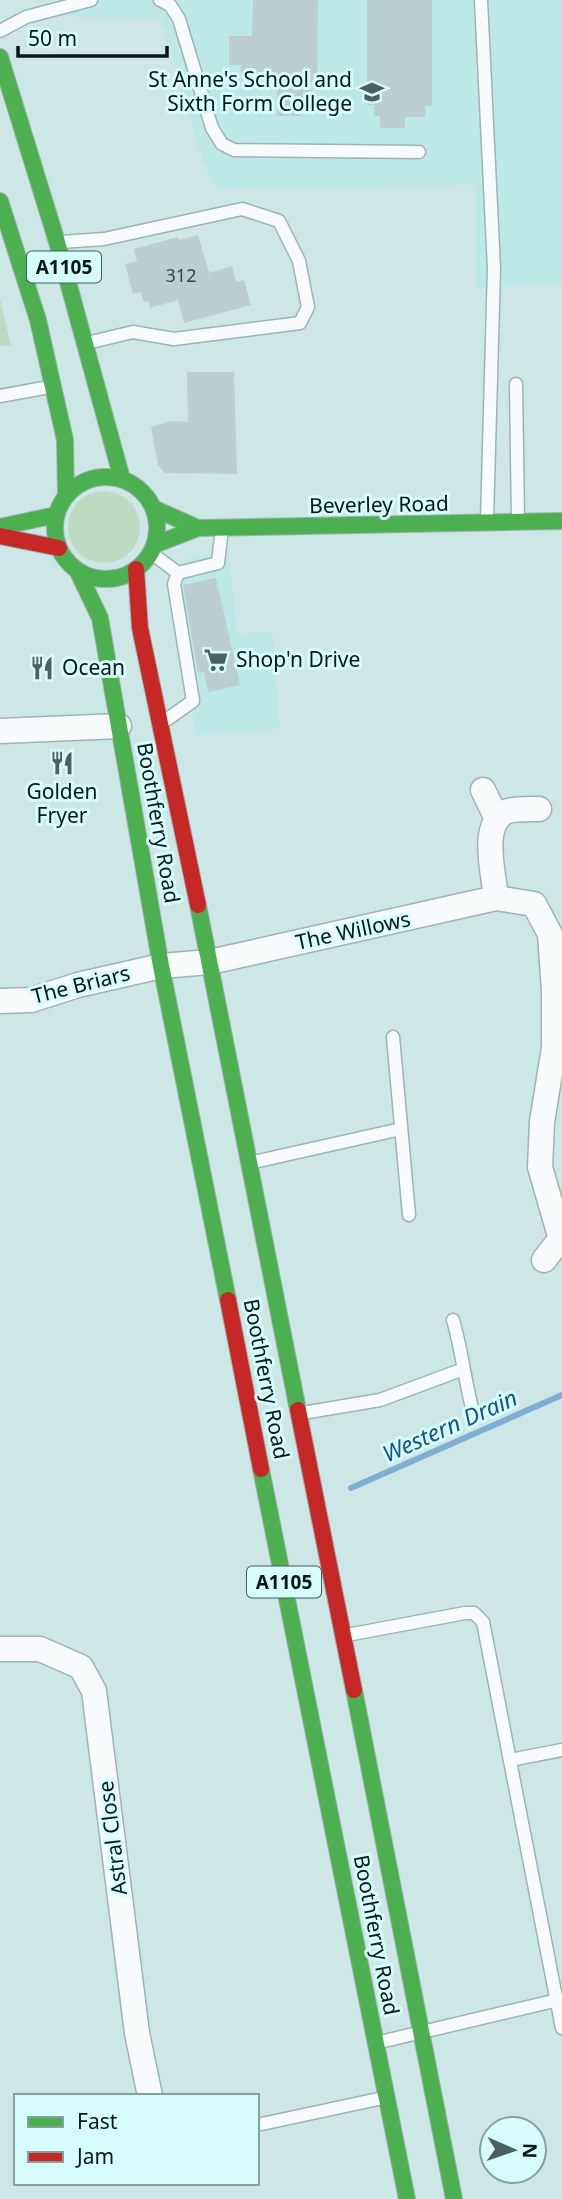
<svg xmlns="http://www.w3.org/2000/svg" width="562" height="2199" viewBox="0 0 562 2199" font-family="'Noto Sans',sans-serif">
<rect width="100%" height="100%" fill="#cce7e6"/>
<path fill="#bce8e6" d="M61,0h501v282l-86,6v-103l-258,4 -14,-24 -43,-146 -94,-2z
M229,550l8,84 35,-2 8,97 -84,6 -24,-157 16,-20z"/>
<path fill="#bddac2" d="M0,299l11,47 -11,-1z
M68 527a36 36 0 1 1 72 0a36 36 0 1 1-72 0Z"/>
<g fill="none" stroke-linecap="round" stroke-linejoin="round">
<path stroke="#80aed2" stroke-width="6" d="M351,1488l211,-93"/>
</g>
<path fill="#bbcfd1" d="M253,0h65l-1,82h-7v18h-9v16h-24v-43h-36v-8h-12v-29h23z
M367,0h65v106h-7v11h-20v11h-25v-12h-6v-11h-7z
M198,235l11,38 23,-7 4,16 8,-2 7,25 -67,18 -6,-23 -28,8 -1,-7 -5,1 -3,-10 -8,2 -8,-30 12,-3 -3,-12 44,-12 1,3z
M187,372h47l3,102 -72,-1 -7,-8 -7,-38 20,-6 17,1z
M216,578l24,107 -32,7 -4,-20 -6,1 -15,-88z"/>
<g fill="none" stroke-linecap="round" stroke-linejoin="round">
<g stroke="#9eb3b2" stroke-width="15">
<path id="lane" d="M160,0l10,5 9,14 33,109 10,16 12,6 185,2
M481,0l13,268 -7,252
M0,31l26,-14 65,-17
M61,242l43,-3 138,-30 37,12 20,40 9,46 -8,16 -126,16 -41,-7 -46,11
M516,384l2,136
M0,396l49,-9
M150,552l28,21 -4,11 19,117 -27,19
M178,573l40,-10 4,-35
M393,1037l16,178
M254,1162l147,-33
M453,1320c9,31 12,62 20,92
M303,1413l77,-13 81,-30
M347,1635l118,-22h9l9,9 79,406
M510,1760l52,-10
M380,2042l182,-43
M257,2125l126,-27"/>
</g>
<g stroke="#9eb3b2" stroke-width="27">
<path id="street" d="M0,731l119,-5
M483,790l14,29
M496,898c-2,-24 -16,-72 9,-86 9,-4 24,-3 34,-3
M0,1001l31,-1 47,-15 83,-19 49,-4 286,-64 38,6 16,30 4,57v57l-12,74 -2,45 20,69
M544,1260l18,-23
M0,1649h40l41,18 13,24 43,342 13,63"/>
</g>
<g stroke="#9eb3b2" stroke-width="18">
<path id="fast" d="M0,57l57,185 65,237
M0,201l38,119 27,120 1,55
M55 528a51 51 0 1 1 102 0a51 51 0 1 1-102 0Z
M153,508l45,20
M0,527l56,-12
M154,545l44,-17 364,-7
M77,570l23,48 61,348 67,334
M198,905l100,505
M261,1469l146,730
M354,1690l100,509"/>
</g>
<g stroke="#9eb3b2" stroke-width="18">
<path id="jam" d="M0,536l59,12
M136,569l4,59 58,277
M228,1300l33,169
M298,1410l56,280"/>
</g>
<use href="#lane" stroke="#f7fbfb" stroke-width="12"/>
<use href="#street" stroke="#f7fbfb" stroke-width="24"/>
<use href="#fast" stroke="#4caf50" stroke-width="16"/>
<use href="#jam" stroke="#c62828" stroke-width="16"/>
</g>
<defs>
<g id="school-bare" transform="scale(1.89)"><path d="M0-5L7-2L0 1L-7-2ZM-4 1L0 2.5L4 1V4Q0 6-4 4Z" fill="#4b605f" stroke="#d6fdfb" stroke-width="2.5" paint-order="stroke"/></g>
<g id="supermarket-bare" transform="scale(1.89)"><path d="M-6-5.5h2.5l.6 2H6L4.5 2H-2.5L-4.4-4H-6ZM-1.5 3.2a1.3 1.3 0 1 0 .1 0ZM3 3.2a1.3 1.3 0 1 0 .1 0Z" fill="#4b605f" stroke="#d6fdfb" stroke-width="2.5" paint-order="stroke"/></g>
<g id="restaurant-bare" transform="scale(1.89)"><path d="M-5-6h1v4h1v-4h1v4h1v-4h1v5L-1.5 .5V6h-2V.5L-5-1ZM5-6V6H3V1.5H1.5Q1.5-4 5-6Z" fill="#4b605f" stroke="#d6fdfb" stroke-width="2.5" paint-order="stroke"/></g>
</defs>
<g fill-rule="evenodd">
<use href="#school-bare" x="372" y="92"/>
<use href="#supermarket-bare" x="216" y="660"/>
<use href="#restaurant-bare" x="42" y="668"/>
<use href="#restaurant-bare" x="62" y="763"/>
</g>
<g text-anchor="middle" stroke-width="6" stroke-linejoin="round" paint-order="stroke">
<g font-size="18" fill="#344848">
<text x="181" y="282">312</text>
</g>
<g fill="#d6fdfb" stroke="#445d5b" stroke-width="2">
<rect x="27" y="251.5" width="74" height="31" rx="5"/>
<rect x="247" y="1566.5" width="74" height="31" rx="5"/>
</g>
<g font-size="19" font-weight="bold" fill="#051817">
<text x="64" y="274">A1105</text>
<text x="284" y="1589">A1105</text>
</g>
<g font-size="21" fill="#051817" stroke="#d6fdfb" text-anchor="start">
<text x="352" y="87" text-anchor="end">St Anne's School and<tspan x="352" dy="24">Sixth Form College</tspan></text>
<text x="236" y="667">Shop'n Drive</text>
<text x="62" y="675">Ocean</text>
<text x="62" y="799" text-anchor="middle">Golden<tspan x="62" dy="24">Fryer</tspan></text>
</g>
<g font-size="21" fill="#051817" stroke="#d6fdfb">
<text transform="translate(379 505) rotate(-1)" y="7">Beverley Road</text>
<text transform="translate(158 823) rotate(80)" y="7">Boothferry Road</text>
<text transform="translate(353 931) rotate(-12)" y="7">The Willows</text>
<text transform="translate(81 985) rotate(-14)" y="7">The Briars</text>
<text transform="translate(266 1379) rotate(79)" y="7">Boothferry Road</text>
<text transform="translate(113 1838) rotate(-97)" y="7">Astral Close</text>
<text transform="translate(376 1935) rotate(79)" y="7">Boothferry Road</text>
</g>
<g font-size="23" font-style="italic" fill="#195486" stroke="#d6fdfb">
<text transform="translate(450 1426) rotate(-24)" y="8">Western Drain</text>
</g>
</g>
<rect x="14" y="2094" width="245" height="91" fill="#d6fdfb" stroke="#82a1a0" stroke-width="2"/>
<rect x="28" y="2117" width="35" height="10" fill="#4caf50" stroke="#82a1a0" stroke-width="2"/>
<text x="77" y="2129" font-size="21" fill="#051817">Fast</text>
<rect x="28" y="2152" width="35" height="10" fill="#c62828" stroke="#82a1a0" stroke-width="2"/>
<text x="77" y="2164" font-size="21" fill="#051817">Jam</text>
<g transform="translate(513 2150) rotate(92)"><circle r="33" fill="#d6fdfb" stroke="#82a1a0" stroke-width="2"/>
<path d="M0-5L12 26L0 18L-12 26Z" fill="#4b605f"/>
<text y="-10" font-size="19" font-weight="bold" text-anchor="middle" fill="#051817">N</text>
</g>
<path d="M18 46v10h149v-10" fill="none" stroke="#051817" stroke-width="3.5"/>
<text x="28" y="46" font-size="21" fill="#051817" stroke="#d6fdfb" stroke-width="5" paint-order="stroke">50 m</text>
</svg>
